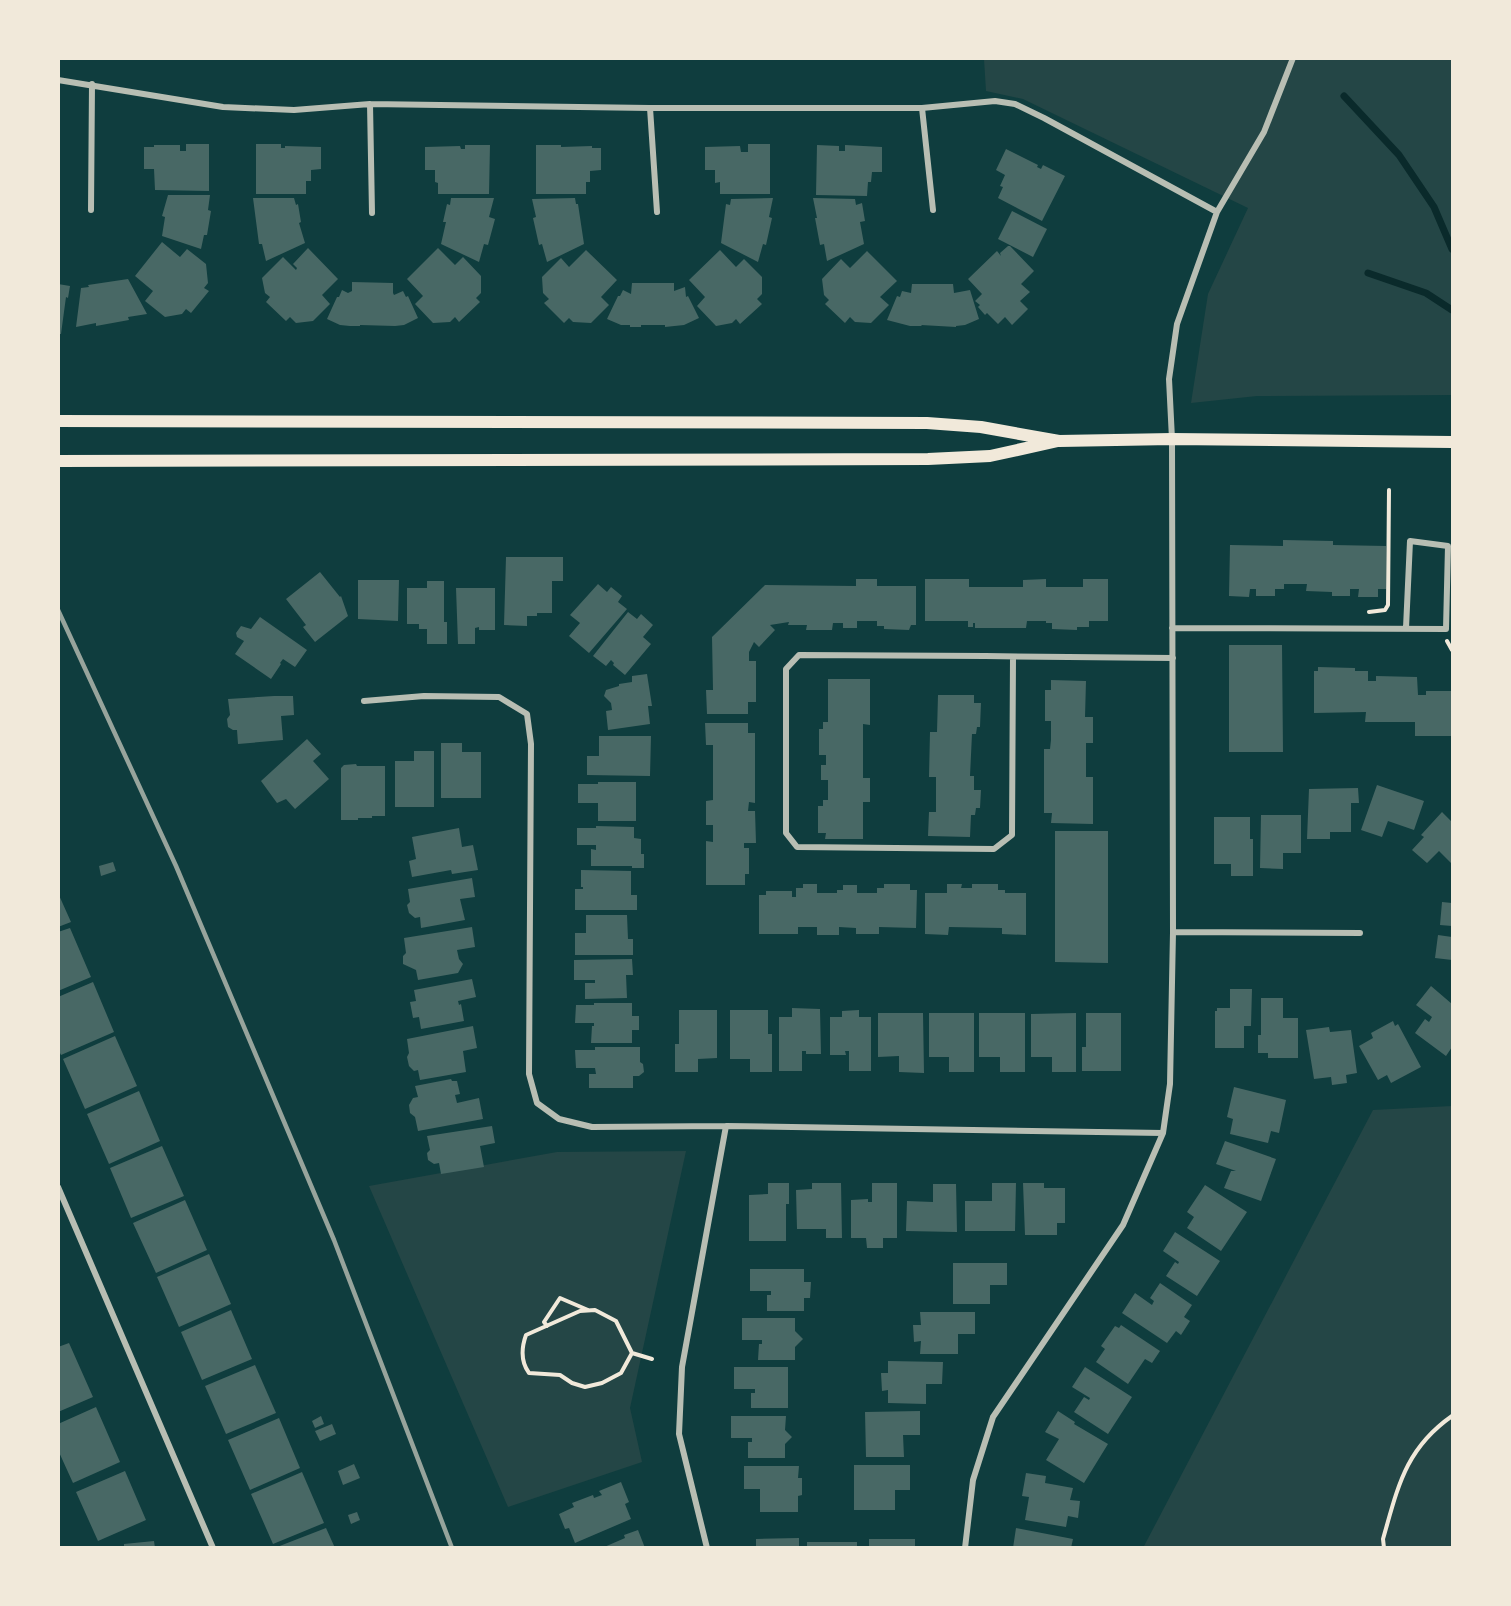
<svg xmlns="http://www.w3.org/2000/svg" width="1511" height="1606" viewBox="0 0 1511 1606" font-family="'Source Serif 4',serif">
<rect width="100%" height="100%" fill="#0f3d3e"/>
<path fill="#244646" d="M984,59h468v336l-195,1 -66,7 17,-109 40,-86 -225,-109 -37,-8z
M1452,1106v441l-309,1 230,-438z
M686,1151l-56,257 12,54 -134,45 -139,-321 188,-34z"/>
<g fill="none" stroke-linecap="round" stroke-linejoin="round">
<path stroke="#0a2a2b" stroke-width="7" d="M1344,96l55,59 35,52 18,42
M1368,273l58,20 26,17"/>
</g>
<path fill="#486865" d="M186,144h23v47l-54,-1 -1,-21h-10v-22h10v-2h26v6h6z
M256,144h25v4h4v-2l36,1v22l-10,1v11h-5v13h-50z
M748,144h22v50h-50v-12l-5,1v-13h-10v-23l35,-1 1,6h7z
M465,145h25l-1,49h-51v-11l-3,-1v-12h-10v-23l35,-1 1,3h4z
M536,145h25v2l31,-1v2h9v22l-11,1v11h-4v12h-50z
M817,145l22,1v5h6v-6l37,2v25h-10l-1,10h-3l-1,14 -51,-1z
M1006,149l32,16 -1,2 4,2 2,-4 22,11 -23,45 -44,-23 5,-11 -3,-1 5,-11 -9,-5z
M168,195h42l-2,15 3,1 -4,24h-3l-3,14 -39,-13 3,-19 -3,-1z
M253,198h41l2,7 2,-1 3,18 -2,1 6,20 -39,18 -4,-17h-3z
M451,198h43l-5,19 6,2 -7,26 -4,-1 -5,18 -38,-18 5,-22h-3l4,-18 3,1z
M575,198l1,6h2l6,40 -37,18 -5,-18 -3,1 -6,-27 3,-1 -4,-18z
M773,198l-4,19 3,1 -6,27 -3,-1 -5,18 -37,-19 5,-39 4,1 1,-6z
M813,198l42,1 1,6 6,-2 3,18 -5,1 4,22 -37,17 -3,-17 -4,1 -5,-27h2z
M1012,211l35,18 -14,28 -35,-18z
M162,242l18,15 7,-8 19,15 2,19 -4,5 5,3 -18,22 -5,-4 -4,5 -17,3 -20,-16 8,-10 -18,-15z
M1008,246h2l24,25 -13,13 9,8 -10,9 8,8 -16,16 -7,-8 -7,7 -11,-11 -2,2 -7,-8 2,-2 -5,-4 7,-7 -14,-15 29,-28 4,5 -1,-3z
M308,248l30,31 -16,16 8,9 -17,17 -17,2 -6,-6 -4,4 -20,-19 4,-5 -5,-4 -3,-15 21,-21 13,13 1,-2 -4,-4z
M438,248l17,17 8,-8 18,19v17l-5,5 4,4 -21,20 -4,-5 -5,5 -17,1 -18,-19 8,-8 -16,-17z
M586,250l31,30 -16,17 8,8 -18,18 -18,-1 -4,-4 -5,5 -20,-20 5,-4 -6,-6 -1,-16 19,-19 8,9z
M720,250l16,17 8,-8 18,18v17l-5,5 5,5 -22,20 -4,-5 -4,4 -16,3 -19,-20 8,-9 -16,-17z
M867,251l30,30 -17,16 9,8 -18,18 -16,-1 -5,-5 -5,6 -20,-19 4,-4 -5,-5 -2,-16 19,-20 9,9z
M128,279l19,35 -19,3 1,3 -33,6v-3l-20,4 5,-39 8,-1 -1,-2z
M352,282l41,1v10l1,2 9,-4 3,6 2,-1 10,22 -14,7 -9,1 -35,-1v1h-10l-10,-1 -13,-6 10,-22h2l3,-7 6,3 4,-2z
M632,283h42v8l11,-4 1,10 2,-1 11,22 -15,7 -19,2v-2h-24v2h-11v-2h-9l-14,-6 11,-23h2l3,-6 8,4z
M58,284l12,2 -2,12 -2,-1 -5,37h-3z
M912,284h41l1,9 16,-3 9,29 -14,6 -9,1v1l-35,-2 1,1h-12l-23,-6 10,-24 3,1 2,-6 9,2z
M1283,540l50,1v4l53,1v43h-8v8h-20l1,-8h-9v7h-18v-4l-26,-1 1,-7h-23v5h-9v7h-19v-7h-6l-1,8 -20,-1 1,-51 53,1z
M506,557h57v24h-11v32h-15v3h-10v10l-23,-1z
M320,572l20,25 1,-1 7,20 -33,26 -12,-15 3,-2 -20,-26z
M856,579h21v7h39v39h-5l-2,5 -25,-1v-3h-7v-5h-20v7h-14v-5h-10l-1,7h-26l1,-5h-19l1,-3 -19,3 5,5 -16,17 -5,-5 -5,10v9h7v41h-8v12h-41l-1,-24h7l-1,-53 53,-52 91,1z
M925,579h44v8h54v-7l23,-1v8h37v-8h25v42h-19v6h-12v3l-25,-1v-6h-6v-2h-19l-1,7h-51v-5h-2v4h-5v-6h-43z
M358,580h41l-1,41 -40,-2z
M427,581h17v41h3v22h-20v-15h-8v-5h-12v-36h20z
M598,584l9,8 4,-5 11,9 -4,6 9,7 -38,44 -20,-17 11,-13 -10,-8z
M456,588h39v42h-16v-3l-4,1v16h-17z
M628,612l9,7 4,-5 12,11 -10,12 8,7 -26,31 -12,-10 1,-2 -3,-3 -5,6 -13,-10z
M260,617l47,33 -12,17 -12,-8 -3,4 1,1 -10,15 -36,-25 9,-13 -7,-4 -1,-4 5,-7 10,3z
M1229,645h53l1,107h-54z
M1318,667l37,1v3h13v10h8v-5l41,1 1,18h8v-4h26v45h-37v-14h-50l1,-10 -52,1v-42h4z
M647,674l5,32h-4l2,18 -42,6 -2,-19 6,-1 -1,-7 -7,-7 2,-6 13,-4v-2l13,-2v-6z
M828,679h42v46l-7,-1v54h7v24h-7v37h-38l1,-6h-8v-27h5v-6h5v-20h-7v-15h5v-10h-7v-26h4v-7h5z
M1051,680l35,1 -1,36h8v26h-7v34h7v47l-42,-1 1,-10h-8v-64h6l1,-9v-19h-6v-31h6z
M938,695h36v8h7l-1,24h-3l-1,7h-4l-2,42h4v14h7l-1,18h-4l-1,7h-4l-1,22 -42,-1 1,-24h7v-35h-7l1,-45h7z
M274,696h19l1,19 -13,1 2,24 -45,4 -1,-14h-4l-5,-3 -1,-8 3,-4 -2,-16z
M705,723h43v10h7v70l-6,-1 -1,9h7l1,32h-12v5h5v26h-4v11h-39v-44l7,1v-17h-7v-24l7,-1v-55h-7z
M599,736h52l-1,40 -63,-1v-19h12z
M307,739l14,15 -8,7 16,18 -34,30 -9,-10 -9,4 -16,-22z
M441,743h21v9h19v46h-40z
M414,751h20v56h-39v-46h19z
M356,764l1,2h28v50h-13v2h-14v2h-17v-52l3,-3z
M598,782h38v39h-38v-18h-20v-19h20z
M1377,785l47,16 -10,29 -26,-9 -6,16 -21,-7z
M1358,788l1,15h-8v29h-21v7h-23l2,-50z
M1442,812l10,10v42l-13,-13 -12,12 -15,-13 12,-13 -3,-2z
M1261,815h40v38h-18v16l-23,-1z
M1214,817h36v22h3v37h-22v-12h-17z
M596,826l38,1v11l7,1v15h3v14h-12v-2h-41v-17l5,1v-5h-19v-17h19z
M459,828l3,19 11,-2 5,25 -26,4 -1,-4 -39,7 -3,-16 7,-2 -4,-22z
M1055,831h53v132l-53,-1z
M113,862l3,9 -15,5 -2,-10z
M581,870l50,1v24h6v15h-62v-21h8v-2h-2z
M472,878l3,19 -15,2 5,21 -44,8 -1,-11 -5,1 -6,-5 -2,-8 3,-3 -2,-13z
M803,884h14v9h20v-3h6v-5h14v8h20v-5h7v-4h26v6h7l-1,38 -37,-1v7h-23v-6l-17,-1v8h-22v-8h-19v7h-39v-39h7v-4h26v6h4v-9h7z
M947,884h15l-1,4h11v-4h26v6h7v3h21v42l-24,-1v-6l-53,-1 -1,8 -23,-1v-41h22z
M58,893l13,29 -13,5z
M1442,902l10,1v23l-12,-1z
M586,915h41l1,24h5v16h-58v-22h11z
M472,927l3,20 -18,3 2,9 4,5 -5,9 -40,7 -2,-10 -13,-6v-8l3,-3 -2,-15z
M70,928l21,49 -33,14v-59z
M1438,935l14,2v23l-17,-2z
M632,959l1,16h-7l1,23 -42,1v-16h10v-3h-21v-20z
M472,979l4,18 -18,4 1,4 2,-1 3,17 -43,8 -2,-12 -6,1 -3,-16 6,-1 -2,-11z
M93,982l21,50 -53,23 -3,-6v-52z
M1431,986l21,18v43l-6,9 -31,-23 10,-14 4,3 3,-5 -16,-12z
M1230,989h22l-1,37h-7v22h-29v-37h2v-3h13z
M1261,998h22v20h15v40h-30v-5h-10v-18h3z
M594,1003h38v13h7v14h-7v13h-41l1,-17h2v-3h-19l1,-18h18z
M792,1008l28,1 1,45h-15v-3h-4v20h-23v-54h13z
M679,1010h38v48l-19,1v13h-23v-28h4z
M730,1010h38v24h4v38h-22v-13h-20z
M859,1010v7h12v54h-22v-20h-4l1,4h-16v-38h12v-6z
M878,1013h45l1,60 -25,-1v-16l-21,1z
M929,1013h45v59h-25v-15h-20z
M979,1013h46v59h-25v-15h-21z
M1076,1013v59h-24v-15h-21v-43z
M1086,1013h35v58h-39v-24h4z
M1393,1021l2,5 3,-2 23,43 -30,16 -4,-8 -9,5 -19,-34 14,-8 -2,-5z
M473,1026l4,22 -14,3 3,21 -46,8 -2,-10 -4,1 -5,-5 -2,-9 2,-4 -2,-14z
M1329,1027l1,5 21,-2 6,43 -11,2 1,8 -15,2 -1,-8 -17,2 -8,-49z
M115,1036l22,50 -52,23 -22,-50z
M595,1047h45v15l3,2 1,8 -5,4h-6v12h-44v-14h7l-1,-6h-19l-1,-18h20z
M451,1079l1,2h5l3,13 -5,1 2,8 22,-5 4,21 -65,12 -3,-14 -5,-4 -1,-8 4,-7 5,-1 -3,-11z
M1234,1087l52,13 -7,33 -8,-2 -3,12 -38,-9 3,-15 -6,-2z
M139,1091l21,50 -51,23 -22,-50z
M492,1126l3,17 -15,3 4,21 -43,7 -2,-11 -5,1 -6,-4 -1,-7 3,-3 -3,-14z
M1225,1141l51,18 -15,42 -37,-13 7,-17h5l-20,-7z
M162,1146l22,50 -53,22 -21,-50z
M768,1183h21v21h-3v37h-37v-46l19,-1z
M812,1183h29l1,55h-16v-9h-29l-1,-39 16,-1z
M872,1183h25v55h-14v10h-16l-1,-10h-15v-38l17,-1v3h4z
M992,1183h24l-1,48h-50v-30h27z
M1023,1183h21v5h21v35h-8v12h-32z
M933,1184h23l1,48 -51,-1 1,-30 26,1z
M1205,1185l42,27 -26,39 -34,-23 7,-11 -7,-5z
M185,1200l22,50 -51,23 -23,-50z
M1175,1232l45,29 -23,35 -31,-20 9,-14 3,2 1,-2 -16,-11z
M209,1254l22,50 -52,23 -22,-50z
M953,1263h54v22h-17v19h-37z
M750,1269h54v13h7l-1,16h-6v13h-37v-16h4v-4h-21z
M1160,1283l32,22 -8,12 6,4 -9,14 -5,-4 -9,12 -45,-30 13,-20 17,12 2,-4 -4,-3z
M231,1310l21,49 -50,21 -21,-48z
M920,1312h55v22h-17v20h-38l1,-13 -7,1 -1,-17h8z
M742,1318h53v13l8,8 -8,8v13h-37l1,-16h3v-4h-20z
M1121,1325l39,26 -8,12 -7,-4 -17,25 -32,-22 9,-13 -4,-3 14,-20 4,2z
M69,1343l24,54 -35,15v-65z
M888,1361l55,1 -1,22h-16v20l-38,-1v-13l-6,1 -1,-18h7z
M255,1365l21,48 -50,21 -21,-48z
M734,1367h54v41h-37v-15h4v-4h-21z
M1085,1367l47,30 -24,37 -34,-22 10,-15 5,3 1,-2 -18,-11z
M96,1407l24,55 -47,21 -15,-33v-26z
M920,1411v24h-17l1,22h-38l-1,-45z
M1058,1411l17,11 -1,2 34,20 -24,39 -38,-23 13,-21 -14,-7z
M321,1416l3,8 -9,4 -3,-7z
M731,1416h55l-1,14 7,7 -7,7v14h-37v-16h4v-4h-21z
M279,1418l21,50 -50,22 -22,-50z
M332,1424l4,10 -16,7 -5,-10z
M354,1464l6,14 -17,7 -5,-14z
M854,1465h56v25h-15v20h-41z
M744,1466h55l-1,12h4v17l-4,1v16h-38v-23h-16z
M125,1471l21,49 -48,21 -22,-49z
M302,1472l22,51 -51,21 -22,-50z
M1026,1473l20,3 -1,7 28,5 -3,12 10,1 -2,17 -10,-2 -2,11 -41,-7 4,-23 -7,-1z
M621,1482l8,20 -4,2 6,15 -56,24 -6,-15 -4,1 -6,-15 15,-7 -2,-4 21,-8 1,3 8,-3 -3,-4z
M357,1512l3,8 -9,4 -3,-9z
M326,1528l9,20h-58v-1z
M1016,1528l57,11 -2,9h-58z
M638,1530l7,18h-43l23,-10 -1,-3z
M799,1538v10h-43v-9z
M869,1539h46v9h-46z
M154,1541l1,7h-31v-4z
M807,1542h50v6h-50z"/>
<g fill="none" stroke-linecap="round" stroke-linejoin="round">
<path stroke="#f1e9da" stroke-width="4" d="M1369,612l16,-2 3,-5 1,-115
M1447,641l5,9
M547,1326l-3,-4 16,-24 28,12
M632,1353l-11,20 -19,10 -17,4 -13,-4 -12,-8 -31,-2c-8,-11 -8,-24 -3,-38l54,-24 15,-1 21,11 16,32 20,6
M1384,1548l-1,-9c15,-52 22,-90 69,-123"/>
<path stroke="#b8beb3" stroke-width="6" d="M58,80l165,27 71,3 76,-6 280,4h272l73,-7 20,3 29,14 173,94
M370,104l2,109
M650,108l7,104
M922,108l11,102
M91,210l1,-126
M1172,628l274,1 2,-83 -38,-5 -4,87
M1013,657l-1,178 -18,14 -197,-2 -11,-14v-164l13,-14c125,1 249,1 374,3
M364,701l60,-5 75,1 28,17 4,30 -2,330 8,29 22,16 33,8 134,-1
M1173,932l187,1
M58,1187l155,361
M707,1548l-28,-114 3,-67 44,-241 437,7
M965,1548l8,-68 20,-63 130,-192 40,-92 7,-49 3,-152 -1,-493 -3,-60 8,-55 40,-112 47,-80 29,-74"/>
<path stroke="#f1e9da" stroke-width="12" d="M58,421l869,2 54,4 78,14 113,-2 280,3
M58,461l870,-2 62,-3 68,-15"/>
<path stroke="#97a49c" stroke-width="4.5" d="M58,610l118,256 158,374 118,308"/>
</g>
<rect width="1511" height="1606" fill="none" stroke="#f1e9da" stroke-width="120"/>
</svg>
